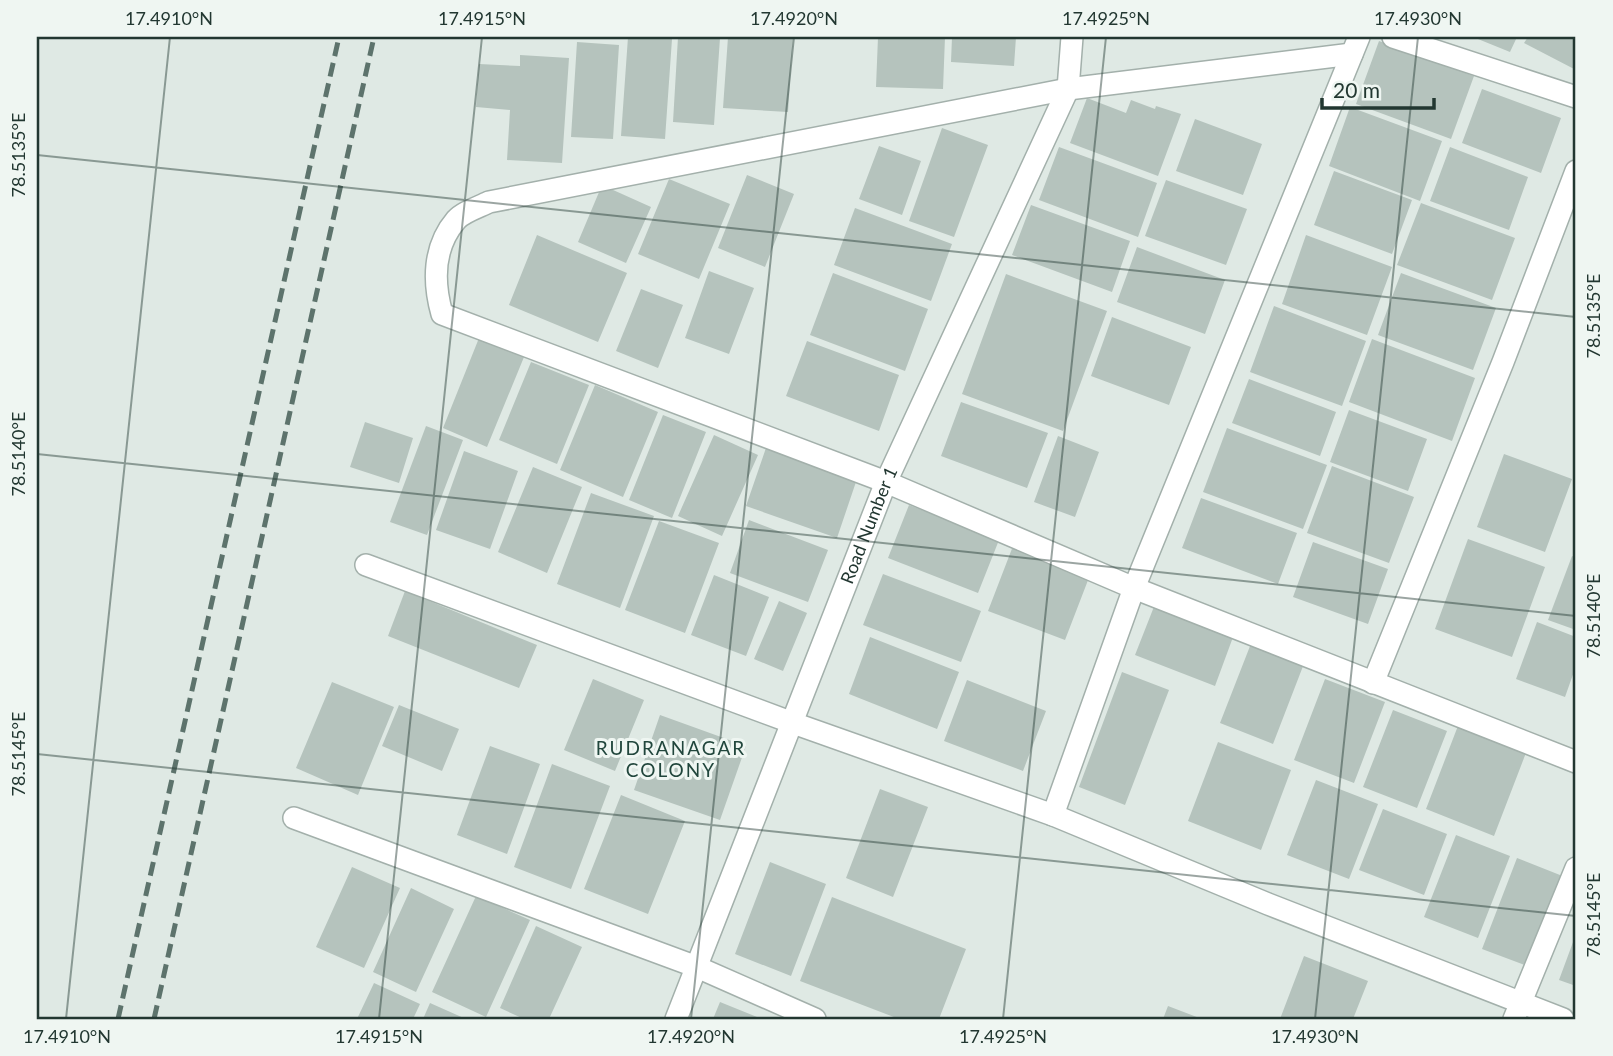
<svg xmlns="http://www.w3.org/2000/svg" width="1613" height="1056" viewBox="0 0 1613 1056" font-family="Lato,sans-serif">
<rect width="100%" height="100%" fill="#dfe9e4"/>
<path fill="#b5c3bd" d="M628,37l44,2 -7,100 -44,-3z
M678,37l42,1 -6,87 -41,-3z
M728,37h65l-5,75 -65,-4z
M878,37h67l-2,52 -67,-2z
M952,37h64l-2,29 -63,-4z
M1473,37h44l-7,15z
M1528,37h48v33l-52,-27z
M1379,41l95,35 -23,63 -95,-35z
M577,42l42,3 -6,94 -42,-2z
M520,55l49,3 -7,105 -55,-3 3,-50 -34,-3 3,-43 41,2z
M1482,89l79,29 -20,55 -79,-30z
M1087,98l39,15 5,-13 24,9 1,-3 25,8 -23,62 -88,-33z
M1350,107l92,34 -22,60 -91,-35z
M1195,119l67,25 -19,51 -67,-24z
M942,128l46,17 -34,92 -45,-16z
M879,146l42,15 -19,54 -43,-16z
M1059,147l98,36 -19,54 -99,-37z
M1450,147l78,30 -19,53 -79,-29z
M1334,171l78,29 -20,54 -78,-29z
M747,175l47,19 -29,73 -47,-19z
M669,179l61,25 -31,75 -61,-25z
M1166,180l81,29 -21,56 -81,-29z
M602,185l49,22 -25,56 -48,-21z
M1421,203l94,35 -23,62 -95,-35z
M1031,205l99,36 -18,51 -100,-37z
M855,208l97,36 -21,57 -97,-36z
M537,235l90,38 -29,69 -89,-37z
M1306,235l86,32 -25,68 -85,-31z
M1137,247l88,33 -20,54 -88,-32z
M709,271l45,17 -25,66 -44,-16z
M833,273l95,36 -23,62 -95,-36z
M1401,273l95,35 -23,62 -95,-35z
M1006,274l101,37 -44,120 -101,-37z
M641,289l42,16 -25,63 -42,-17z
M1274,306l92,35 -24,65 -92,-34z
M1112,317l79,30 -22,58 -78,-29z
M479,338l45,19 -37,90 -44,-19z
M1372,339l103,39 -23,63 -103,-39z
M807,341l92,34 -20,56 -93,-35z
M531,362l58,23 -32,79 -58,-24z
M1249,379l87,33 -16,44 -88,-33z
M595,385l63,27 -35,85 -63,-27z
M961,402l87,31 -21,55 -86,-32z
M1349,410l78,29 -19,52 -78,-29z
M663,415l43,17 -34,86 -43,-18z
M365,422l48,16 -14,45 -49,-16z
M426,426l37,14 -36,95 -37,-13z
M1227,428l100,37 -24,64 -100,-37z
M714,435l44,20 -36,81 -44,-20z
M1058,436l41,16 -24,65 -41,-15z
M767,445l91,31 -21,62 -91,-32z
M464,451l54,20 -28,78 -54,-19z
M1504,454l68,25 -27,73 -68,-25z
M1332,466l82,31 -25,66 -82,-30z
M533,467l49,20 -35,86 -49,-21z
M591,493l63,23 -34,92 -63,-24z
M1201,498l96,35 -19,51 -96,-36z
M909,505l90,35 -21,53 -90,-35z
M749,520l79,30 -20,52 -78,-29z
M659,521l60,22 -34,90 -60,-23z
M1468,539l77,28 -33,90 -77,-28z
M1313,542l75,27 -20,55 -75,-27z
M1013,546l77,29 -25,65 -77,-29z
M1572,556l4,2v72l-28,-10z
M883,574l98,37 -20,51 -98,-37z
M714,575l55,22 -23,59 -55,-21z
M405,591l132,54 -18,43 -131,-52z
M1157,599l79,30 -21,57 -80,-31z
M779,601l28,12 -24,58 -29,-12z
M1537,622l39,15v29l-11,31 -49,-18z
M870,637l89,35 -22,57 -88,-35z
M1252,641l53,20 -32,83 -53,-21z
M1122,672l47,18 -44,115 -46,-18z
M593,679l51,21 -29,71 -51,-21z
M1325,679l60,23 -31,81 -60,-23z
M967,680l79,31 -23,60 -79,-30z
M332,682l62,25 -36,88 -62,-27z
M399,705l60,24 -17,42 -60,-25z
M1393,710l54,21 -30,77 -54,-21z
M660,715l86,31 -26,74 -86,-30z
M1461,718l68,27 -35,91 -68,-27z
M1218,742l73,28 -30,80 -73,-29z
M490,746l50,18 -33,90 -50,-19z
M552,764l58,22 -39,103 -57,-22z
M1316,780l62,24 -29,75 -62,-24z
M880,789l48,18 -35,90 -47,-19z
M621,795l64,26 -37,93 -64,-25z
M1383,809l64,25 -23,61 -65,-25z
M1456,835l54,21 -32,82 -54,-21z
M1517,858l48,19 -35,90 -48,-18z
M770,862l56,22 -35,92 -56,-22z
M352,867l48,21 -36,80 -48,-21z
M411,888l43,21 -38,83 -43,-20z
M476,896l54,24 -44,97 -54,-25z
M832,897l134,52 -27,70h-40l-99,-38z
M536,926l46,21 -33,72h-25l-24,-11z
M1576,934v52l-17,-6z
M1304,956l64,25 -15,38h-73z
M374,983l46,21 -7,15h-56z
M720,1002l42,17h-49z
M430,1003l36,16h-43z
M1168,1006l34,13h-39z"/>
<g fill="none" stroke-linecap="round" stroke-linejoin="round">
<g stroke="#a3b0ab" stroke-width="24">
<g id="minor">
<path d="M1393,37l183,60"/>
<path d="M1352,54l-284,35 -579,113c-10,5 -26,10 -33,18 -23,27 -23,62 -14,94l444,168 248,106 442,174"/>
<path d="M366,565l427,158 260,92 215,89 295,115"/>
<path d="M1373,683l130,-321 73,-191"/>
<path d="M1053,815l81,-227 225,-551"/>
<path d="M294,818l403,149 118,52"/>
<path id="s1" d="M676,1019l210,-537 182,-393 4,-52"/>
<path d="M1514,1019l62,-151"/>
</g>
</g>
<use href="#minor" stroke="#fff" stroke-width="21"/>
<path stroke="#5d736c" stroke-width="5" stroke-dasharray="14 7" stroke-linecap="butt" d="M118,1019l221,-982
M154,1019l220,-982"/>
</g>
<path fill="none" stroke="#223731" stroke-width="2" stroke-opacity="0.45" d="M37,155l1539,162M37,454l1539,162M37,754l1539,162M66,1019l104,-982M379,1019l103,-982M691,1019l103,-982M1003,1019l103,-982M1315,1019l103,-982"/>
<g text-anchor="middle" stroke-width="6" stroke-linejoin="round" paint-order="stroke">
<g font-size="18" fill="#223731" stroke="#eff6f2">
<text dy="6" stroke="none"><textPath href="#s1" startOffset="530">Road Number 1</textPath></text>
</g>
<g font-size="19" letter-spacing="2" fill="#21463c" stroke="#eff6f2">
<text x="671" y="755">RUDRANAGAR<tspan x="671" dy="22">COLONY</tspan></text>
</g>
</g>
<rect width="1613" height="1056" fill="none" stroke="#eff6f2" stroke-width="77"/>
<path d="M1322 98v10h112v-10" fill="none" stroke="#223731" stroke-width="3.5"/>
<text x="1333" y="98" font-size="21" fill="#223731" stroke="#eff6f2" stroke-width="5" paint-order="stroke">20 m</text>
<rect x="38" y="38" width="1536" height="980" fill="none" stroke="#223731" stroke-width="2.5"/>
<g font-size="18" text-anchor="middle" fill="#223731">
<text x="169" y="25">17.4910°N</text>
<text x="482" y="25">17.4915°N</text>
<text x="794" y="25">17.4920°N</text>
<text x="1106" y="25">17.4925°N</text>
<text x="1418" y="25">17.4930°N</text>
<text transform="translate(19 155) rotate(-90)" y="6">78.5135°E</text>
<text transform="translate(1594 316) rotate(-90)" y="6">78.5135°E</text>
<text transform="translate(19 454) rotate(-90)" y="6">78.5140°E</text>
<text transform="translate(1594 616) rotate(-90)" y="6">78.5140°E</text>
<text transform="translate(19 754) rotate(-90)" y="6">78.5145°E</text>
<text transform="translate(1594 915) rotate(-90)" y="6">78.5145°E</text>
<text x="67" y="1043">17.4910°N</text>
<text x="379" y="1043">17.4915°N</text>
<text x="691" y="1043">17.4920°N</text>
<text x="1003" y="1043">17.4925°N</text>
<text x="1315" y="1043">17.4930°N</text>
</g>
</svg>
